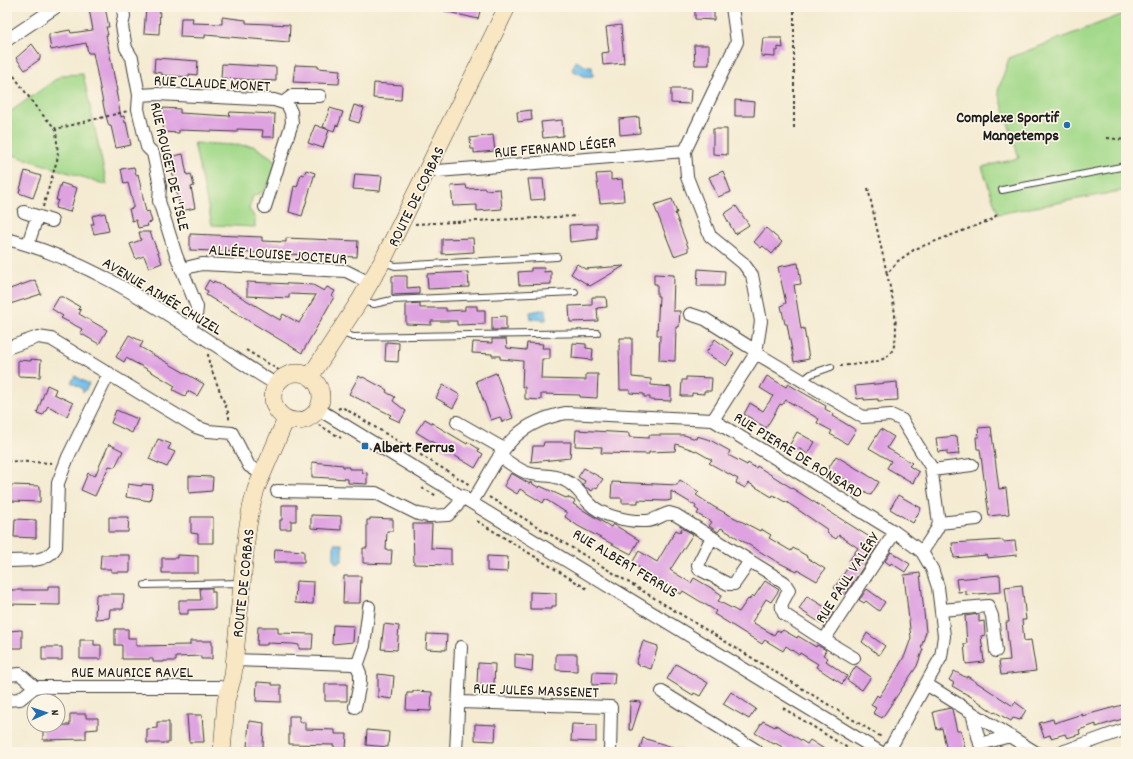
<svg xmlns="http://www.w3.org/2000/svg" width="1133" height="759" viewBox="0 0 1133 759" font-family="Dekko,sans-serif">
<rect width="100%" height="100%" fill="#fcf5e5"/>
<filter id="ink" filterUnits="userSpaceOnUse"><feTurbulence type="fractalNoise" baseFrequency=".025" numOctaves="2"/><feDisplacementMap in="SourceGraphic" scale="8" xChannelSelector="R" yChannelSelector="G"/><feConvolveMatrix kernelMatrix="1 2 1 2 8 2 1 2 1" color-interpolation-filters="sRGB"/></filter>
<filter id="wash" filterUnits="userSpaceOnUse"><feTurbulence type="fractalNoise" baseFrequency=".012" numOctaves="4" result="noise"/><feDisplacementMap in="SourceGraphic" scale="16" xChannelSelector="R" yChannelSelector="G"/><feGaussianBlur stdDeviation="0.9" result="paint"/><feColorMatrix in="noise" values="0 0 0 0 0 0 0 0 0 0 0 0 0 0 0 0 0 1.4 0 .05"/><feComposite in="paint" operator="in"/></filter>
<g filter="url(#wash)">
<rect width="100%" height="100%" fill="#f4ebd2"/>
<path fill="#a3d98a" stroke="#607a53" d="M1126,13v177l-128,24 -16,-47 37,-9 -21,-67 11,-33z
M83,74l24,111 -100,-32v-39l55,-39z
M194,143l60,3 23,15c-6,16 -6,30 -24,35l-4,13 6,9v9l-43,-2z"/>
<path fill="#70bdea" stroke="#466c83" d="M576,61l11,6h5l1,9 -7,1 -14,-7z
M546,309v11h-4l-1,-2 -10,2 -1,-8z
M75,376l14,8 -5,8 -2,-1 1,-2 -12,-7z
M334,544h8v17l-5,2 -3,-2z"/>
<g id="blocks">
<path fill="#dea2e1" d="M101,7h4l4,20h-3l2,8h-2l11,56h-1l5,26 3,-1 1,7 1,-1 5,23 -15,3 -5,-22h-2l-4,-13 -12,-60h-5l-2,-10 -35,7 -2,-12v-4l21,-4 1,3 22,-3 -4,-21z
M146,7h14l-1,27 -15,-1z
M444,7h37l-3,12 -34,-8z
M695,7h19v13l-19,-1z
M222,17l24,3v3l44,2 -1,17 -84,-7v3l-25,-1 1,-19h12l-1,5 30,1z
M621,25l3,38 -21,2 -1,-12 7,-1 -3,-25z
M763,38h19l1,10 -5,-1v4h-3v6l-14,-1z
M32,44l8,11v4l-15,11 -9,-12z
M694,45h15v20h-14z
M155,58l43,3 -1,14 -8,-1v3l-27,-2v-2l-8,-1z
M222,64l54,3v14l-55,-3z
M295,65l23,1v2l22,2 -1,14 -46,-2z
M374,83l28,2 -1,15 -28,-2z
M671,89h20l-1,15 -19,-1z
M735,100l20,2 -1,14h-19z
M354,105l10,3 -5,15 -10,-3z
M162,108l18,1v4l49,3 1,-4 45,2 -1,23h-12l1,-7 -26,-1v3l-58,-2v3l-16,-1 1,-14h-3z
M330,108l13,4 -5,14 -2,-1 -2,6 -11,-4z
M531,110l1,10 -14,2 -1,-10z
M639,117l1,16 -20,2 -1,-16z
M562,120l1,16 -20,2 -2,-16z
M315,125l14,5 -6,18 -15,-5z
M713,129h14v26l-14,-1z
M493,135l2,16 -21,2v-4h-3l-1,-11z
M183,154l4,21 4,-1 3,12 -3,1 4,21 -14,3 -12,-54z
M134,167l2,8 2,-1 8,38 3,-1 3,11 -5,1 1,3 -10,2 -2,-8 -4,1 -3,-12 4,-1v-5l-5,-20 -4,1 -3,-15z
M306,170l9,3 -13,43 -13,-4 5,-26 3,1 4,-13 3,1z
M25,171l16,5 -8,22 -14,-5z
M723,171l8,21 -13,5 -9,-20z
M611,173v7l11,-1 2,22 -24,2 -4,-29z
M355,174l27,2 -2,15 -27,-2z
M528,179h15l2,20 -14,1z
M61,183l16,5 -7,24 -15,-4 3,-8h-2z
M466,185l1,4 18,-1v2l15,-1 2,20 -25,2v-6l-24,1 -2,-20z
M672,199l5,14h-2l13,34v4l-14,5 -20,-51z
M736,206l13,19 -14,9 -11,-20z
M105,213l4,18 -15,3 -3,-10h3l-2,-8z
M590,224h7v15l-27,3 -1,-17z
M766,228l16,14 -10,12 -9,-8 -2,2 -7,-6z
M139,232h11l12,31 -13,5 -5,-12 -8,3 -6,-15 11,-4z
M190,234l72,3v4l24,1v-4l72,3 -1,16 -72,-3v-2l-23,-1v2l-72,-3z
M473,238l1,14 -32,2v-15z
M798,263l3,21 -7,1 7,44 3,-1 5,31 -15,3 -7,-38h-2l-4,-18 5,-3 -8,-36z
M577,264l8,5 39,-3 -34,20 -19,-12z
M531,268h13v4l7,-1v13l-32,1 -1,-13 13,-1z
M698,269l27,2 -1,15h-27z
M468,272l1,15 -41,2 -1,-15z
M654,274l20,1 -1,36h7l-1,16h-3l-1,34 -16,-1 1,-25h-3l2,-39h-2v-12h-3z
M392,276h15v12l12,-1v7l-27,1z
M35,280l6,14 -34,11v-15z
M209,280l4,3 1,-2 66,39 3,-6 16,9 17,-28 -27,-1v4l-42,-2v-14l66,3 11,6 3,-4 8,4 -3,5 2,1 -32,56 -96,-58 2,-4 -4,-2z
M59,297h4l17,10 -2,2 3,1 -2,4 28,16 -8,14 -19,-11 2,-4 -21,-11 2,-2 -11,-7z
M592,297h14l1,10 -10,1 1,13 -28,1 -1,-16 23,-1z
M420,303v5h26v3l19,-1v-4h12v4h8v14l-28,1v-4h-26v4l-25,-1v-20z
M506,316v14h-14v-13z
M129,335l14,7 -3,5 64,37 -7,12 -9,-5 -3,5 -12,-6 2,-4 -30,-18 -19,-10 -2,4 -8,-5z
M620,338h12v39l19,2v6l20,2v14l-21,-1v-3h-6v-3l-14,-1v-3h-10l-1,-45h1z
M492,339h14l1,9 19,2 1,-7 16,1 -1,4h8v11h-8l-1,20 45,1v-6h12l-1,24 -17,-1v-2l-39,-1v6l-16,-1v-12h-3l1,-26 -23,-2v-3h-8v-2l-20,-1 1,-11 19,1z
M715,339l19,14 -8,13 -20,-13z
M386,342l13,1 -1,19 -13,-1z
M573,343l13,1v4l7,1 -1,11 -20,-2z
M31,359l10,1 -1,17 -22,-1v-16l13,1z
M496,373l17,45 -11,4 -2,-5 -9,3 -15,-39z
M359,376l3,2 1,-1 24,13 -1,2 9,5 -2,4 13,10 -6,11 -11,-5 2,-2 -42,-21z
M767,376l19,11 2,-3 38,22 -1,3 9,5 -1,2 23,14 -9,14 -17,-10 2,-3 -15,-8 2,-4 -33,-19 -4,5 -2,-1 -14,24 -22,-14 6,-11 13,8 10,-15 -13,-8z
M686,377l26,1 -1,13h-7v3l-12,-1v3h-11l1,-16h4z
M897,382l1,18 -20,1v-2l-14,1v-2l-7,1 -2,-13z
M47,385l9,4 -2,5 19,9 -6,13 -19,-10 -5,9 -6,-2z
M443,385l17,10 -7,13 -17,-10z
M116,410l22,9 -6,14 -21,-10z
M425,419l42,25 1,-2 11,7 -1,2 5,3 -8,14 -59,-36z
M991,427l8,62 7,-1 3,26 -20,2 -9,-67h-3l-1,-12h3l-1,-9z
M881,429l13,8 -7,11 25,15 -3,3 10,6 -6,11 -26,-15 4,-7 -22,-13z
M576,430l53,3v4l20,1v-3h35l12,4 1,-3 13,4 20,11 -2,4 19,10 1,-2 8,5 1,-2 122,77 -34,52 -11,-7 17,-25 -2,-2 9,-13 -19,-13 -3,4 -9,-6 1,-3 -43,-29v1l-12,-7 -1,2 -23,-14 -4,5 -9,-5 2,-4 -29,-16 3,-3 -16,-9 -20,-7 -1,7 -26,1v2l-48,-1 1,-6 -27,-1z
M797,432l18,10 -7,12 -10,-6 -2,3 -7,-5z
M957,436l2,18 -12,1v-4l-9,1 -2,-14z
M158,439l13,5 -3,5 7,3 -8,15 -18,-8z
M544,442h27l-1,16 -39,4 2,-16h10z
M109,444l14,7 -8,16 -6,-1 -14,30 -14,-6 7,-17 7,3z
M836,456l43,26 -8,13 -43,-26z
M312,462l31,3v2h6v2h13v3l5,1v11l-19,-1v-4l-36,-2z
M584,468l19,11 -6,9 -2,-1 -3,4 -7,-4 -2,-2 2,-4 -7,-4z
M511,473l19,11v-2l9,6 1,-2 26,12 1,-1 8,4 -2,3 38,23 2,-3 26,16 -8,14 -53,-28 -13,-9 2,-4 -22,-14 -2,4 -23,-14 -3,5 -13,-8z
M189,476l24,1 -1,14 -23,2z
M680,480l19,12 -3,3 18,12 46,24 1,-2 10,6 -2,3 22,13 2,-3 14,8 -1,1 19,12 -8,12 -19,-11 -1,2 -23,-12 -53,-32 -3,4 -9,-6 3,-4 -15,-8 2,-3 -4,-3 1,-2 -25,-15v9l-5,1 -28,-1v3h-16v-5h-11l1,-16 65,3z
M128,484l14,2v-2l11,1 -3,16 -24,-4z
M11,485l29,1v16l-30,-1z
M898,495l23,13 -8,15 -23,-14z
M282,505h14v16h-5v8h-11v-9h2z
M311,515l30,1v14l-30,-2z
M109,517h20l-1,15h-19z
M191,517h22v26h-15v-9l-7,-1z
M370,518l23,1v12h-6l-1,19h6l-1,14 -28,-1v-15h4v-28h3z
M15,519l21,1v18l-22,-1z
M413,524h19l-1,24 20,1v16l-37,-1z
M682,528l11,6 -23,36 21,13 3,-5 19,11 9,6 -4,6 21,11 9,-13 1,1 3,-5 2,2 11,-16 14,9 -8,12 -5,-3 -14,23 22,13 3,-5 4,2 2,-2 14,8 1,-2 18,11 1,-2 9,5 -3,5 5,3 -2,3 21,15 -5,8 -26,-17 2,-3 -18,-11 -1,2 -13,-9 -3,5 -18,-11 -3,4 -48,-30 2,-3 -33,-20 -2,3 -49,-31 7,-12 18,11 19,-32 4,2z
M1003,540v2l12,-1 2,14 -30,3v-3l-33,3 -2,-15z
M275,549l29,2v11h-30z
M891,552l19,12 -5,8 -14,-9 -1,2 -5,-4z
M101,555h29v17h-19v-3h-11z
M177,555l21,1v17h-36v-15h15z
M487,556l21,1 -1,15 -20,-1z
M920,573l6,59 -5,16 2,1 -6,17 -35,52 -9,-5 3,-5 -5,-3 6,-10 2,2 17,-26 9,-16 6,-17 -7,-63z
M1000,575l1,17 -35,3v-4l-8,1 -2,-13z
M344,576h17l-1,27h-17z
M296,581l18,1 -1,22 -18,-1z
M1022,585l4,35h-4l2,21 7,-1 5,31 -35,4 -2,-14 11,-1 -4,-38h3l-4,-35z
M48,586h12v19l-53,-1v-14h41z
M200,588h12v4h3v17l-27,1v4h-9v-14h22z
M867,589l18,13 -6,9 -13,-10 -2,2 -5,-3z
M530,592l26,1v13h-4v3h-22z
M98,594h26l-1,15h-13l-1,9 -14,1 1,-24z
M807,596l26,16 -8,14 -26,-17z
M979,614v8l5,-1 1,14 -4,1 3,26 -18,2 -2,-20h3l-2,-28z
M384,624l15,2 -2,24 -16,-1z
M333,625l21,1 -1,16 -21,2z
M258,627h20v6l35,1 -1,15h-13v-4l-6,-1 -26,-1v2h-10z
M115,629h13v9h8v8l54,-1v-4h22v18h-11v-3l-25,1v4h-12v1h-11v-3h-31v-14h-7z
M22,630v18h-13l-2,-17z
M867,633l18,13 -6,9 -17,-13z
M427,634l20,1 -1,15 -20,-1z
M80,640h14v5h7v14h-21z
M643,641l15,5 -7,23 -15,-5z
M42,647h20v13h-20z
M515,654l18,2 -1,15 -17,-3z
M556,654h21v17l-21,-1z
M478,663l17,1 -1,21 -17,-1z
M676,664l32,19 -8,13 -6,-3 -1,2 -26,-16z
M856,666l15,11 -9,13 -15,-10z
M954,671l13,7v-2l46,30 2,-4 11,8 -6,10 -7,-2 -2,3 -16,-9 -1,1 -19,-14 -23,-13 2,-3 -5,-3z
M593,672l22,1 -1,11 -22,1z
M378,674l16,2 -2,23 -14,-2z
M257,682l15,1v2h9v17l-25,-1z
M325,684h22v17h-22z
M413,691l19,1 -1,19 -25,-1 1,-17h6z
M731,692l25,17 -7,10 -26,-15z
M630,701l11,1 -9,28h-3z
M1126,704v14l-30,9v-3l-17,6 1,4 -13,4 -2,-4 -14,4 -1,-3 -6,2 -5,-14 14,-4 1,4 28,-9v2z
M950,708l2,1 5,22h4l5,21h-19l-5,-24 -5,2 -4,-18z
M70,714h16v4h12v11l-12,1v9l-43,1v-15h27z
M187,715h15l2,27h-15z
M289,716h10v6h6v7l30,1v4h12l-1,15 -12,-1v-3l-45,-1z
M249,721l15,2 -1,24h-16z
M763,721l12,6 1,-2 31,19 3,-4 19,12h-37l-17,-9 -1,1 -19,-11z
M157,722h12v21h-22v-14l10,-1z
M475,724l21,1 -1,16 -20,-1z
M572,724l24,1v17l-25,-1z
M367,730l22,2 -1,15 -22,-2z
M643,738l39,12v2h-43z"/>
</g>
</g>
<g filter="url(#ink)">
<use href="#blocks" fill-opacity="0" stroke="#3c3b37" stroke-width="1"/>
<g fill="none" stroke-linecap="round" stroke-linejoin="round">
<g stroke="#3c3b37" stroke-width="8">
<path id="lane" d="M1002,190l124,-24
M384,262l11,4 162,-9
M362,301l12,3 18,-4 183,-8
M340,332l13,5 244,-4
M802,381l9,-7 20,-7
M145,585l97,-2"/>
</g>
<g stroke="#3c3b37" stroke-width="14">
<path id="street" d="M123,7l1,10 -2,9 4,22 6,10 7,37 -1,14 9,38 6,6 7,33 -1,15 17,54 21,52 -1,9 -7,12
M7,40l49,-33
M139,95l18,-1 117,6 13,4 4,8 1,11 -27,84
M284,102l8,-6h28
M429,168l9,3 247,-20
M24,212l28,9
M7,239c75,19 141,62 205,104 22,14 42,29 64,41
M28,244l9,-27
M181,269l21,-5 144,7 24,12
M690,314l15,5 46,29 5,5 107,64 28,-2 11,5 29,47 8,56 -2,6 -15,23
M7,348l31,-11 13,2 145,88 12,4 24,2 17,33 13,8
M318,409l562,343
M713,420l43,-67 5,-32 -9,-46 -9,-12 -33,-27 -23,-59 -2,-26 52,-109 -5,-35
M457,422l47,27
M499,456c10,6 21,16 32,18 14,3 19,-1 33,6 12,5 16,14 25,23 12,13 39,19 57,18 9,0 15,-6 23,-8l7,2 108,67 5,8c-4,10 -11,14 -5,24l40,26 71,-108
M932,470l40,-5
M277,491l99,2 42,21 11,2 19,-1 9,-9 6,-10
M472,502c29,-45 35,-78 94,-89l147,7 182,112 27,20 10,17 6,18 6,49 -3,21 -53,95
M939,523l38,-4
M712,537l-14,28 1,4 29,15h6l16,-23
M7,561c18,-1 39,3 49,-14l2,-64 10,-26 41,-84
M941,610l47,-4 4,10 4,35
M824,640l30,18
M235,660l117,4 5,2 3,7v10l-5,24
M357,666l7,-20 5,-39
M7,675l13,-1 15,13h184l10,2
M926,684l109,68
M662,692l94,58v2
M7,700l13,-1 15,-12
M459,702l152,5 -1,45
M972,713l8,31 30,-8
M456,752l5,-105
M1062,752l64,-23"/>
</g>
<g stroke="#3c3b37" stroke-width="18">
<path id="secondary" d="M273 397a24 24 0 1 1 48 0a24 24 0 1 1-48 0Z
M310,377l50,-77 22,-38 125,-255
M222,752l4,-51 7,-25 14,-144 4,-24 5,-19 30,-70"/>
</g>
<path stroke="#3c3b37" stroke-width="2" stroke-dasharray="3 3" stroke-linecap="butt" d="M7,66l31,44 18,19
M794,128v-121
M1107,138l19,2
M868,188l19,86
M43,207l15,-50 -2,-28 72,-18
M415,224l162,-8
M246,350l41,25
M208,354l1,9 20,52v7
M7,366v-7
M840,366c14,-2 32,-1 45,-8 21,-11 6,-66 2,-84l11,-13 17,-12 76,-29 7,-6
M338,409l4,-2 128,78
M308,419l33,19
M7,461l47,2
M422,488l15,8
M489,497l394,241
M477,521l112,69
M783,708l71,44"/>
<use href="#lane" stroke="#fff" stroke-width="6"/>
<use href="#street" stroke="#fff" stroke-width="12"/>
<use href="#secondary" stroke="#f9e7c3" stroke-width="17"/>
</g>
</g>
<g fill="#1f6fb2" stroke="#fcf5e5" stroke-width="1.5">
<circle cx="1067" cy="125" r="4"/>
<rect x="361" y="442" width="8" height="8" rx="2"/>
</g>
<g text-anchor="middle" stroke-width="3.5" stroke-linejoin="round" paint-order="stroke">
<g font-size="16" fill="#1c1c1c" stroke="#fcf5e5">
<text transform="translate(212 82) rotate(3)" y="6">RUE CLAUDE MONET</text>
<text transform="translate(555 146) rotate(-5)" y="6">RUE FERNAND LÉGER</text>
<text transform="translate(171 166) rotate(77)" y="6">RUE ROUGET DE L'ISLE</text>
<text transform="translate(415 196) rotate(-64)" y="6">ROUTE DE CORBAS</text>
<text transform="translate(278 253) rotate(4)" y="6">ALLÉE LOUISE JOCTEUR</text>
<text transform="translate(163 295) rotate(31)" y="6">AVENUE AIMÉE CHUZEL</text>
<text transform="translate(799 454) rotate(32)" y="6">RUE PIERRE DE RONSARD</text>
<text transform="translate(626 562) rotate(31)" y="6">RUE ALBERT FERRUS</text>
<text transform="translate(846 577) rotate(-57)" y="6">RUE PAUL VALÉRY</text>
<text transform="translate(242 583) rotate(-84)" y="6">ROUTE DE CORBAS</text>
<text x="132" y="677">RUE MAURICE RAVEL</text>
<text transform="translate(536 689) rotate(2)" y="6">RUE JULES MASSENET</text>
</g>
<g font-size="16" font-weight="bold" fill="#1c1c1c" stroke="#fcf5e5" text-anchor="end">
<text x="1059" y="122">Complexe Sportif<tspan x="1059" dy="18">Mangetemps</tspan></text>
<text x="373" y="452" text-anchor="start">Albert Ferrus</text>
</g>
</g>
<rect width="1133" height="759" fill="none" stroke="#fcf5e5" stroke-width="24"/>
<g transform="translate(46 713) rotate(87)"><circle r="19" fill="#fcf5e5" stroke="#a29e95"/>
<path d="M0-3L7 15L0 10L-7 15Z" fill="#1f6fb2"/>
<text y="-6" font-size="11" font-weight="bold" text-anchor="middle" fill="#1c1c1c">N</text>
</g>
</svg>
